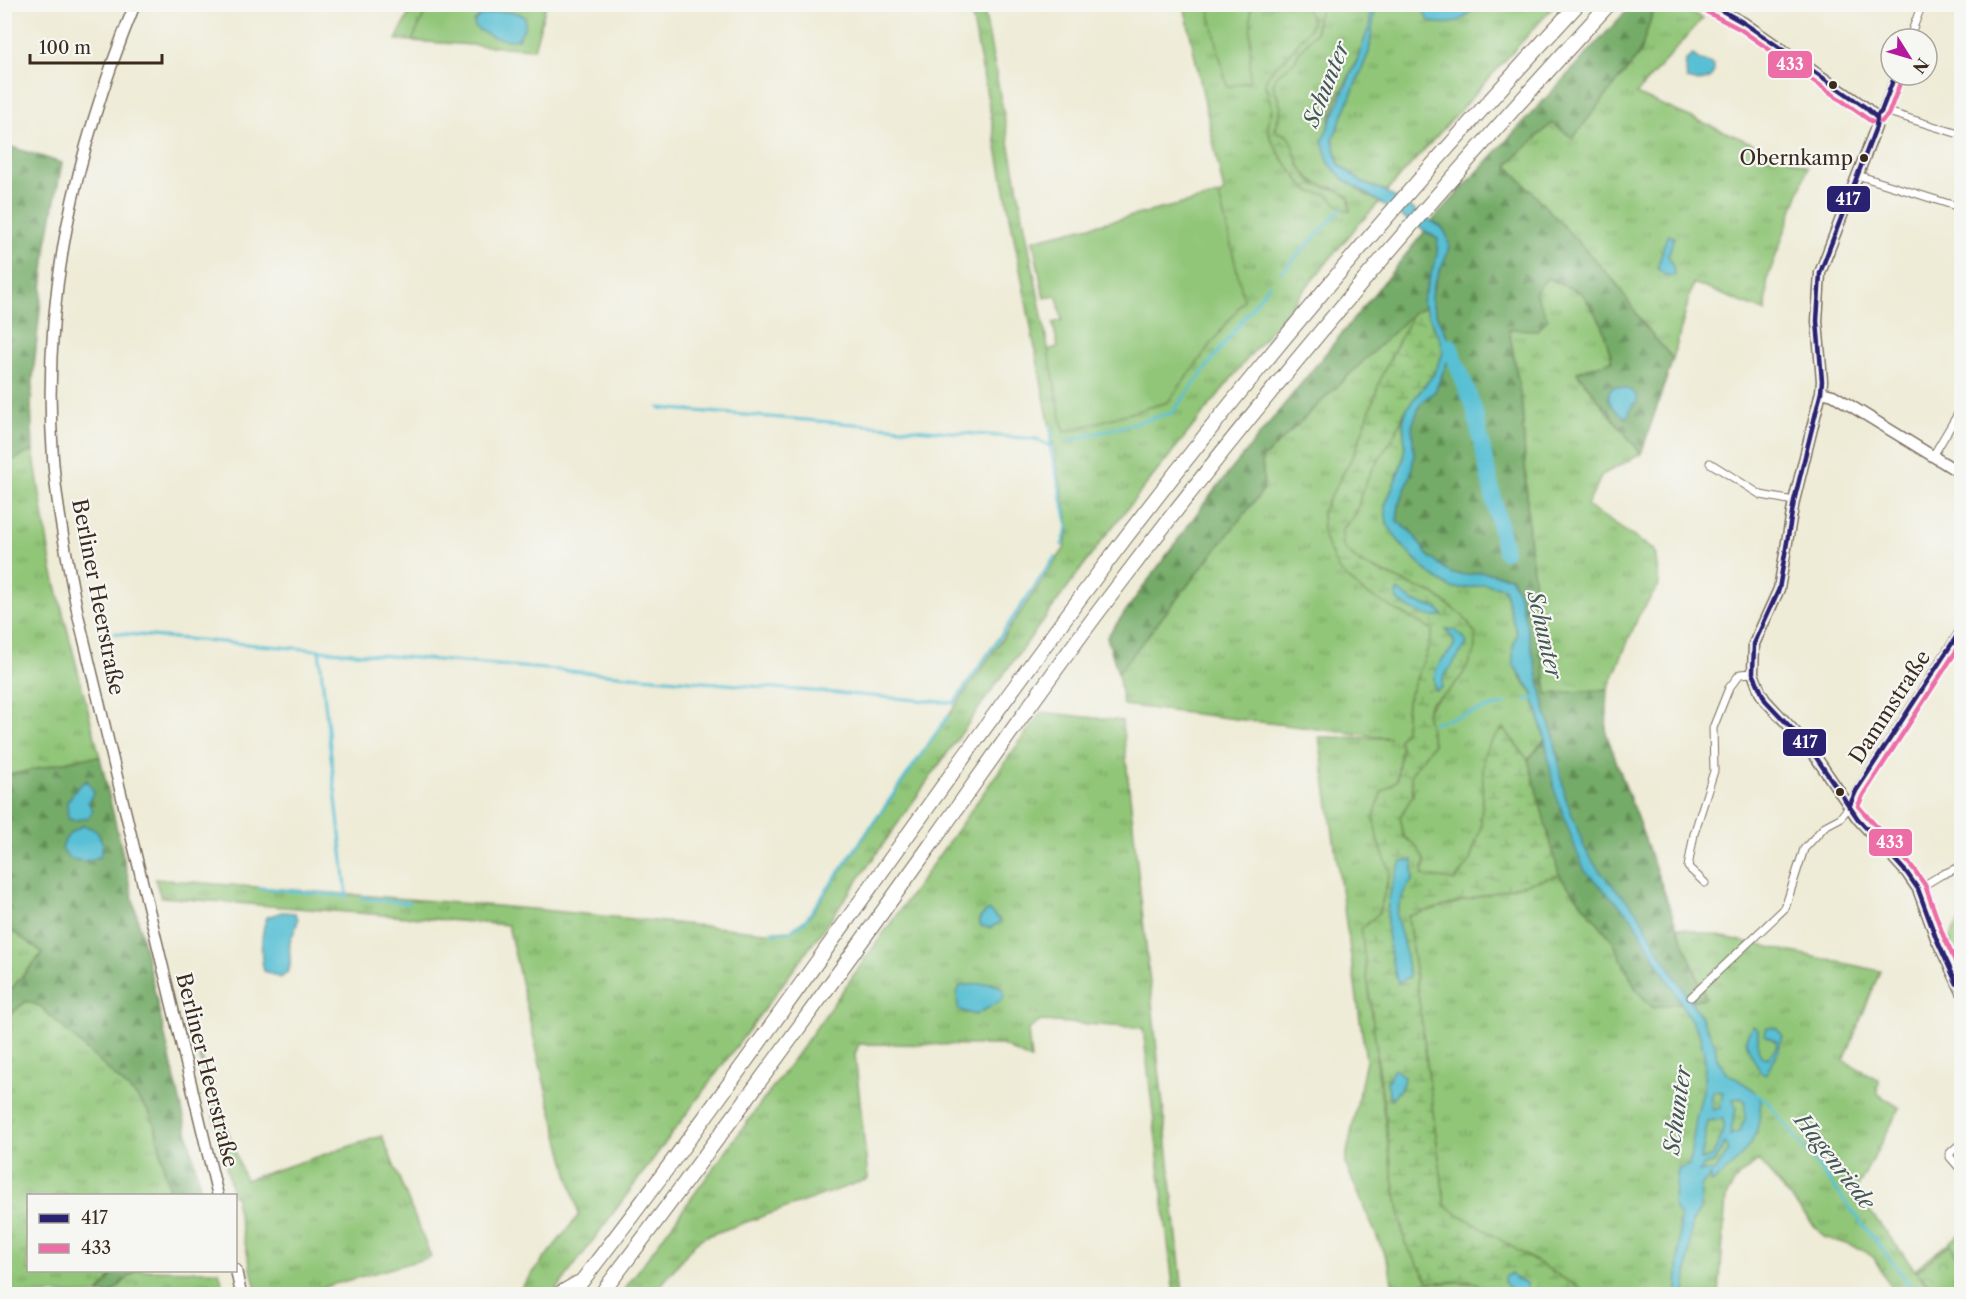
<svg xmlns="http://www.w3.org/2000/svg" width="1966" height="1299" viewBox="0 0 1966 1299" font-family="'Libre Caslon Text',serif">
<defs>
<pattern id="grass-tufts" width="24" height="20" patternUnits="userSpaceOnUse" patternTransform="scale(1.5)"><rect width="24" height="20" fill="#91c678"/><path d="M3 7l-1-3M5 7V3M7 7l1-3M15 17l-1-3M17 17v-4M19 17l1-3" fill="none" stroke="#78a162"/></pattern>
<pattern id="forest-firs" width="22" height="20" patternUnits="userSpaceOnUse" patternTransform="scale(1.5)"><rect width="22" height="20" fill="#74ab68"/><path d="M5 1l3.5 6h-7zM16 11l3.5 6h-7z" fill="#608b55"/></pattern>
<pattern id="wetland-marsh" width="20" height="14" patternUnits="userSpaceOnUse" patternTransform="scale(1.5)"><rect width="20" height="14" fill="#91c678"/><path d="M1 5h8M5 5V1M11 12h8M15 12V8" fill="none" stroke="#78a162"/></pattern>
<pattern id="cemetery-stones" width="16" height="16" patternUnits="userSpaceOnUse" patternTransform="scale(1.5)"><rect width="16" height="16" fill="#91c678"/><path d="M2 7V4a2 2 0 0 1 4 0v3zM10 15v-3a2 2 0 0 1 4 0v3z" fill="#78a162"/></pattern>
<pattern id="park-crowns" width="20" height="18" patternUnits="userSpaceOnUse" patternTransform="scale(1.5)"><rect width="20" height="18" fill="#91c678"/><path d="M2 6a3 3 0 1 1 6 0M12 15a3 3 0 1 1 6 0" fill="none" stroke="#78a162"/></pattern>
</defs>
<rect width="100%" height="100%" fill="#f6f6f2"/>
<filter id="ink" filterUnits="userSpaceOnUse"><feTurbulence type="fractalNoise" baseFrequency=".0167" numOctaves="2"/><feDisplacementMap in="SourceGraphic" scale="12" xChannelSelector="R" yChannelSelector="G"/><feConvolveMatrix kernelMatrix="1 2 1 2 8 2 1 2 1" color-interpolation-filters="sRGB"/></filter>
<filter id="wash" filterUnits="userSpaceOnUse"><feTurbulence type="fractalNoise" baseFrequency=".008" numOctaves="4" result="noise"/><feDisplacementMap in="SourceGraphic" scale="24" xChannelSelector="R" yChannelSelector="G"/><feGaussianBlur stdDeviation="1.35" result="paint"/><feColorMatrix in="noise" values="0 0 0 0 0 0 0 0 0 0 0 0 0 0 0 0 0 1.4 0 .05"/><feComposite in="paint" operator="in"/></filter>
<g filter="url(#wash)">
<rect width="100%" height="100%" fill="#eeebd6"/>
<path fill="url(#grass-tufts)" stroke="#66784b" stroke-width="1.5" d="M1672,4l31,14 -67,76 172,73 -41,113 -1,32 -73,-29 -20,76 -166,-194 45,-42 21,15 67,-85 15,-48z
M413,5h16l-17,36 -16,-1z
M970,5h13l81,427 155,-237 5,-3 -40,-187h120l8,15 -2,8 -25,31 -9,7 -9,11 -2,9 7,21 -4,19 2,11 12,21 22,29 10,6 12,1 20,17h4l-18,-24c-30,-3 -35,-27 -46,-52l-11,-3 5,-18 -1,-15 -6,-14 2,-8 20,-16 2,-7 19,-22 1,-15 6,-12h47c6,36 -31,80 -40,115 -3,13 -1,30 -1,43l35,31 16,8 -23,24 -114,138 -137,171 -122,166 -157,223 -267,361 -8,9h-36l63,-79 -35,-133 -36,-157 -347,-28 -6,-18 377,30 233,23 26,-2 19,-14 254,-367 5,-21z
M1375,5h180l-169,187 -23,-9 -24,-19 -6,-25 36,-87z
M1547,278l35,15 20,31 10,37 -35,12 64,81 -39,21 -15,31 68,45 4,34 -20,30 -31,74 -61,6 -18,-158 -7,-132 -13,-77 28,2 -2,-37z
M1413,313l-30,60 -28,79 -33,60 2,26 72,72 37,20 -7,25 -19,47 -2,29 -6,8 2,8 -4,33 -16,13 4,62 5,17 -11,41 -3,145 17,120 12,65 36,40c18,-1 36,-5 47,11h-94l-5,-29 -44,-102 21,-103 -47,-323 71,1 -267,-33 -5,-32 146,-184 -2,-30z
M1407,408l-4,14 2,22 -2,17 -18,45 17,40 28,28 21,14h16l17,-4 20,4 13,47 -4,12 7,30 12,15 13,47 -17,21 -24,-32 -20,26 -3,73 -12,36 -15,18 -32,-6 -6,-29 -12,-9 -4,-20 13,-22 -2,-21 22,-30 -7,-32c6,-12 14,-13 23,-22 11,-11 18,-23 25,-36l-37,-58 -77,-33 -17,-16 -1,-17 15,-18 4,-19 11,-23 18,-27z
M33,450l19,120 48,187 -18,1 -77,18 -1,-312z
M1041,712l81,9 61,573h-9l-31,-266 -102,-7 -13,9 3,30 -29,-15 -143,-1 -4,10 13,125 -164,58 -10,7 -40,50h-33l185,-252z
M1559,875l53,65 25,51 69,7 -29,-71 203,44 -36,90 35,19 -1,14 22,14 -45,84 79,102h-20v-1l-2,1h-19l-5,-12 -14,-24 -12,-9 -38,-12 -66,-77 -20,17 -12,19 -7,98h-130l-144,-87 -37,-291z
M5,926l38,26 -38,44z
M27,1001l13,5 96,90 13,16 6,14 14,64 -1,6h-140v74l87,1 -17,23h-93v-275z
M195,1039l50,141 137,-44 49,121 -132,37h-42l-21,-89v-9l-3,-1z
M1961,1233v14l-4,4 4,9v34h-25l-20,-26z
M136,1270l83,1 6,23h-115z"/>
<path fill="url(#forest-firs)" stroke="#586a43" stroke-width="1.5" d="M1632,5h23l-15,48 -67,85 -21,-15 -45,42 109,118 31,46 26,30 -32,95 -64,-82 35,-11 -10,-37 -20,-31 -35,-15 -12,15 13,26 -11,11 -28,-1 13,76 7,132 18,157 61,-5 -2,44 71,194 29,71 -53,10 -16,-17 -25,-51 -53,-65 -31,-115 17,-21 9,-2 -7,-20 -29,-125 -7,-15 -30,-5 -13,3 -16,-1 -25,-19 -14,-21 -16,-13 2,-17 11,-27 4,-20 -2,-31 8,-22 15,-13 18,-43c-6,-15 -19,-34 -21,-48 -2,-12 12,-39 17,-50l-8,-23 -9,-6z
M5,145l57,18 -15,80 -13,124 -3,37 2,46 -28,14z
M1425,231l13,8 -1,16 -15,47 3,5 -12,6 -151,146 2,30 -146,184 -11,-36 99,-136z
M100,757l102,438h-34l1,-5 -14,-64 -6,-14 -13,-16 -96,-90 -14,-5 -21,18v-23l38,-43 -38,-27v-150l77,-18z
M115,1271h21l-26,23h-12z"/>
<path fill="url(#wetland-marsh)" stroke="#66784b" stroke-width="1.5" d="M1304,5h19l-6,12 -1,15 -18,22 -3,7 -20,16 -2,8 8,22 -6,24 11,4 5,5 8,25 9,13 11,8 19,4 11,7 1,14h-4l-20,-17 -12,-1 -10,-6 -22,-29 -12,-21 -2,-11 4,-19 -7,-21 2,-9 9,-11 9,-7 25,-31 2,-8z
M1425,307l16,34 2,12 -10,22 -26,33 -17,35 -18,27 -11,23 -4,19 -15,18 1,17 17,16 77,33 26,20 13,19 -2,19 -13,23 -13,15 -18,11 -4,9 7,32 -22,30 2,21 -13,22 4,20 12,9 9,15 -3,14 33,6 14,-18 12,-36 3,-73 6,-11 13,-15 25,32 31,115 -151,41 37,290 144,88h-101c-3,-4 -9,-10 -15,-12 -8,-2 -34,1 -45,-1l-23,-38 -12,-65 -32,-249 18,-16 8,-28 3,-13 -13,-34 -3,-21 7,-24 16,-13 4,-33 -2,-8 6,-8 2,-29 19,-47 7,-25 -70,-38 -25,-23 -14,-31 -2,-26 33,-60 28,-79 30,-60z"/>
<path fill="url(#cemetery-stones)" stroke="#66784b" stroke-width="1.5" d="M1961,917h1l-1,56 -13,-28v-4z"/>
<path fill="url(#park-crowns)" stroke="#66784b" stroke-width="1.5" d="M1950,1244l11,21v29h-24l-20,-23z"/>
<path fill="#91c678" stroke="#66784b" stroke-width="1.5" d="M429,5h117l-12,44 -122,-8z
M1208,5h43l-1,76 -23,6z
M1219,195l25,105 -76,102 -104,30 -16,-82 10,-3 -5,-24 9,-3 -5,-24 -13,2 -11,-58z"/>
<path fill="#58c0d4" stroke="#4a7579" stroke-width="1.5" fill-rule="evenodd" d="M1370,5h5v3l-6,44 -36,87 6,25 24,19 23,9 55,35c21,22 -8,44 -10,69 -1,12 17,40 22,52l-18,43 -15,13 -8,22 2,31 -4,20 -11,27 -2,17 16,13 14,21 25,19 16,1 13,-3 29,5 8,15 4,14 25,111 7,20 11,59 20,53 12,19 42,46 23,42 38,59 15,29 2,15 9,13 25,16 10,12c-1,9 -1,20 -4,29 -5,18 -30,45 -47,54v-8l-9,12v20l-9,16 -7,71h-8l3,-76 -7,-13 5,-36 11,-4 7,-46 8,-33 1,-27 -5,-23 -68,-118 -47,-47 -9,-21 -22,-61 -9,-50 -13,-47 -19,-28v-17l4,-12 -13,-47 -20,-4 -16,4h-17l-21,-14 -28,-28 -15,-22 -2,-18 18,-45 2,-17 -2,-22 4,-14 26,-33 10,-22 -2,-12 -19,-39 15,-47 1,-16 -95,-60 -14,-16 -7,-22 36,-83 12,-34zM1713,1091l10,1 -3,16 -7,2 -2,-6zM1741,1098l4,3v18l-6,13 -9,3 6,-26 -3,-10zM1723,1119c2,14 -5,26 -12,38l-10,3 7,-39zM1725,1143l4,7 -13,21 -17,1 5,-7 9,-2z
M1420,5v-1l57,1c-15,18 -24,21 -47,17z
M501,11l17,2 7,4v9l-7,13c-13,3 -33,-4 -43,-12l-1,-5 6,-6z
M1693,55l8,6 6,1 6,3 1,6 -4,7 -12,4 -11,-3 -2,-18z
M1668,235l6,2 -6,19 4,7 3,13 -10,-1 -8,-7c5,-11 5,-22 11,-33z
M1615,386l13,3 9,7v6l-5,3 -5,13c-11,-7 -22,-15 -17,-29z
M1398,590l15,11 25,8 5,6c-15,5 -35,-6 -47,-16z
M1446,629c11,1 17,5 21,15l-24,34 -1,9 -6,4c-7,-23 6,-29 18,-45v-6z
M87,780l7,12 -6,10 5,9 -5,7 -14,2 -6,-1 -1,-17 10,-14z
M84,825l13,6 6,13 -3,13 -15,4 -15,-2 -8,-10c3,-14 10,-18 22,-24z
M1413,860v19l-9,13 -8,22 9,36 4,27 -11,6c-14,-46 -17,-76 3,-121z
M988,910l12,10 -1,3 -9,5 -9,-2 -2,-7z
M282,912l13,1 3,6c-1,9 -6,15 -8,23 -3,15 7,27 -10,36l-16,-7c-4,-15 -3,-39 3,-54z
M990,983l9,3 5,5c0,4 1,6 -3,9 -1,2 -23,13 -26,15l-13,-4 -4,-3 -1,-14 3,-8z
M1753,1026l5,4v19l3,7 7,2 8,-10 1,-6 -12,-7 2,-8 9,1 7,8 -5,16 -12,22 -5,-2c-5,-6 -6,-12 -10,-18 -6,-13 -7,-16 2,-28z
M1394,1069l10,7c-1,11 -5,16 -14,23l-3,-17z
M1511,1273l5,6 11,5 -3,10h-12l-1,-5 -7,-7v-5z"/>
<g fill="none" stroke-linecap="round" stroke-linejoin="round">
<path stroke="#58c0d4" stroke-width="3" d="M1282,272l60,-64
M659,408l377,31 14,7h3
M1051,426l1,8 -2,12 18,81 -6,18
M1068,441l104,-28 97,-128
M114,633l840,70 101,-146
M1526,700l10,-2
M1433,723l72,-19
M259,888l88,8 -28,-246
M361,898l49,5
M771,933l18,-1 15,-10 144,-206
M1755,1094l12,7 150,193"/>
<path stroke="#58c0d4" stroke-width="16" d="M1450,346l24,63 31,142"/>
</g>
</g>
<g filter="url(#ink)">
<g fill="none" stroke-linecap="round" stroke-linejoin="round">
<g stroke="#7a6e5e" stroke-width="9">
<path id="street" d="M1909,39l13,-35
M1878,114l3,-2 14,-37
M1876,116l12,-4 74,23
M1857,175l105,33
M1933,456l29,-49
M1710,463l51,32 33,6
M1705,883l-17,-16 6,-33 20,-63 -1,-43 16,-40 11,-14 13,-1
M1918,889l23,-14 21,-9
M1691,997l94,-89 19,-59 21,-23 15,-8 9,-11 7,-16 106,-164
M1962,1142l-12,11v4l12,14"/>
</g>
<g stroke="#7a6e5e" stroke-width="13">
<path id="secondary" d="M1709,4l35,19 121,84 12,11 -1,9 -56,146 -3,48 5,60 -1,11 -27,109 -15,88 -25,55 -1,29 7,19 5,8 44,47 49,72 49,54 11,16 18,49 26,54
M1821,392l12,3 129,79"/>
</g>
<g stroke="#7a6e5e" stroke-width="13">
<path id="primary" d="M135,4c-60,147 -94,294 -82,454 4,53 15,105 25,157l140,581
M236,1270l5,24"/>
</g>
<g stroke="#7a6e5e" stroke-width="16">
<path id="highway" d="M559,1294l19,-11
M572,1294c183,-236 349,-485 529,-724 148,-197 309,-385 477,-566
M601,1294c113,-148 222,-299 331,-451 57,-80 114,-162 173,-240 157,-209 327,-407 504,-599"/>
</g>
<use href="#street" stroke="#fff" stroke-width="7"/>
<use href="#secondary" stroke="#fff" stroke-width="10"/>
<use href="#primary" stroke="#fff" stroke-width="10"/>
<use href="#highway" stroke="#fff" stroke-width="14"/>
<g stroke="#f6f6f2" stroke-width="9">
<path id="bus-1" d="M1710,4l34,19 121,84 12,11 -1,9 -56,146 -3,48 5,60 -1,11 -27,109 -15,88 -25,55 -1,29 12,27 44,47 49,72 49,54 11,16 18,49 21,46
M1876,116l5,-4 14,-37
M1849,807l7,-16 106,-163"/>
</g>
<g stroke="#f6f6f2" stroke-width="9">
<path id="bus-2" d="M1705,11l35,18 132,93
M1881,122l7,-7 14,-37
M1962,642l-99,153 -5,11 55,62 12,17 18,50 19,41"/>
</g>
<use href="#bus-1" stroke="#2b2171" stroke-width="4.5"/>
<use href="#bus-2" stroke="#ed6ea7" stroke-width="4.5"/>
</g>
</g>
<g fill="#3b2a1e" stroke="#f6f6f2" stroke-width="2">
<circle cx="1833" cy="85" r="5"/>
<circle cx="1864" cy="158" r="5"/>
<circle cx="1840" cy="792" r="5"/>
</g>
<g text-anchor="middle" stroke-width="4.5" stroke-linejoin="round" paint-order="stroke">
<g font-size="20" fill="#3b2a1e" stroke="#f6f6f2" text-anchor="end">
<text x="1853" y="165">Obernkamp</text>
</g>
<g font-size="21" fill="#3b2a1e" stroke="#f6f6f2">
<text transform="translate(98 597) rotate(79)" y="7">Berliner Heerstraße</text>
<text transform="translate(1890 707) rotate(-57)" y="7">Dammstraße</text>
<text transform="translate(207 1070) rotate(76)" y="7">Berliner Heerstraße</text>
</g>
<g font-size="22" font-style="italic" fill="#445755" stroke="#f6f6f2">
<text transform="translate(1326 84) rotate(-68)" y="8">Schunter</text>
<text transform="translate(1545 635) rotate(77)" y="8">Schunter</text>
<text transform="translate(1677 1110) rotate(-82)" y="8">Schunter</text>
<text transform="translate(1835 1161) rotate(52)" y="8">Hagenriede</text>
</g>
</g>
<g stroke="#f6f6f2" stroke-width="2">
<rect x="1767" y="50" width="46" height="29" rx="6" fill="#ed6ea7"/>
<rect x="1826" y="185" width="45" height="28" rx="6" fill="#2b2171"/>
<rect x="1782" y="728" width="45" height="29" rx="6" fill="#2b2171"/>
<rect x="1868" y="828" width="45" height="29" rx="6" fill="#ed6ea7"/>
</g>
<g font-size="16" text-anchor="middle" font-weight="bold" fill="#fff">
<text x="1790" y="70">433</text>
<text x="1848" y="205">417</text>
<text x="1805" y="748">417</text>
<text x="1890" y="848">433</text>
</g>
<rect width="1966" height="1299" fill="none" stroke="#f6f6f2" stroke-width="24"/>
<rect x="27" y="1194" width="210" height="78" fill="#f6f6f2" stroke="#aba49d" stroke-width="1.5"/>
<rect x="39" y="1214" width="30" height="9" fill="#2b2171" stroke="#aba49d" stroke-width="1.5"/>
<text x="81" y="1224" font-size="18" fill="#3b2a1e">417</text>
<rect x="39" y="1244" width="30" height="9" fill="#ed6ea7" stroke="#aba49d" stroke-width="1.5"/>
<text x="81" y="1254" font-size="18" fill="#3b2a1e">433</text>
<g transform="translate(1909 57) rotate(127)"><circle r="28" fill="#f6f6f2" stroke="#aba49d" stroke-width="1.5"/>
<path d="M0-4.5L10 22L0 15L-10 22Z" fill="#b5179e"/>
<text y="-9" font-size="16" font-weight="bold" text-anchor="middle" fill="#3b2a1e">N</text>
</g>
<path d="M30 54v9h132v-9" fill="none" stroke="#3b2a1e" stroke-width="3"/>
<text x="39" y="54" font-size="18" fill="#3b2a1e" stroke="#f6f6f2" stroke-width="4.5" paint-order="stroke">100 m</text>
</svg>
